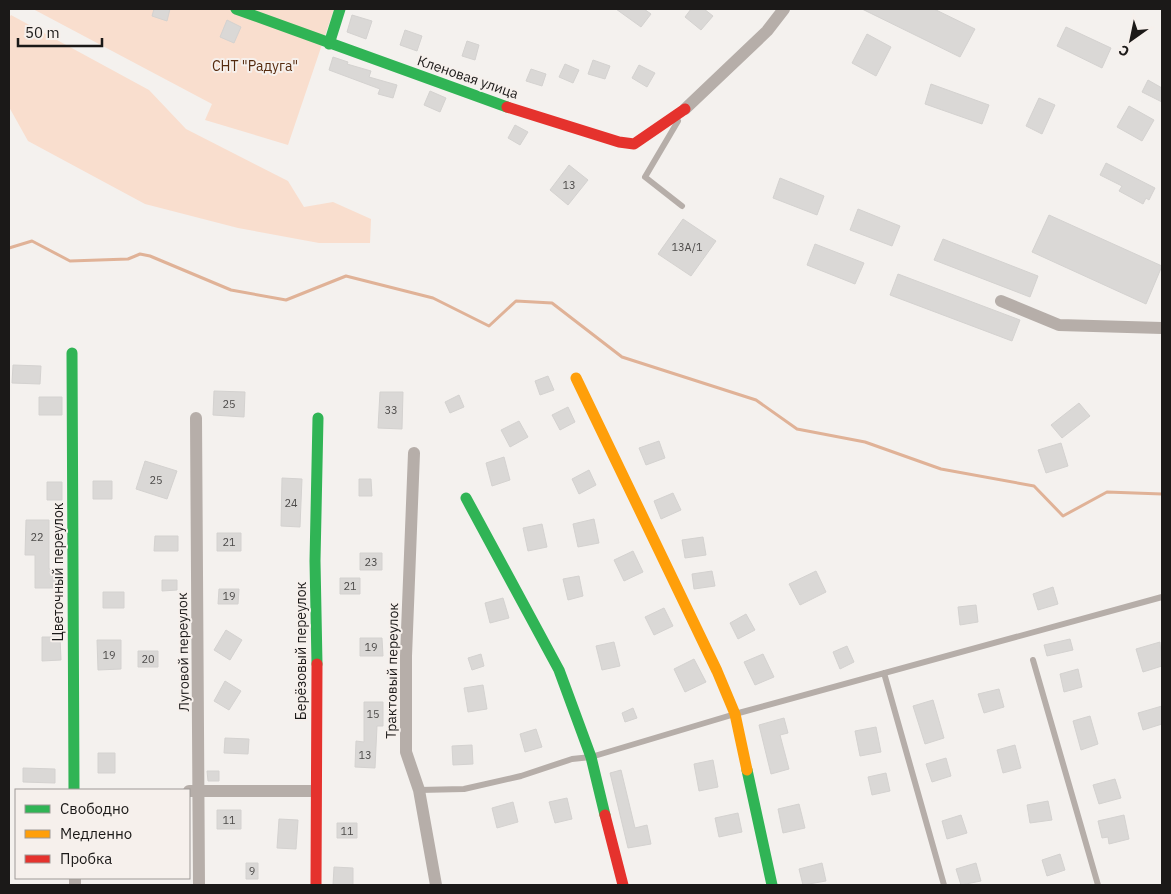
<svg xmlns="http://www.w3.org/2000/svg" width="1171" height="894" viewBox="0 0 1171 894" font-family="'IBM Plex Sans',sans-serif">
<rect width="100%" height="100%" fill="#f4f1ee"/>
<path fill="#f9dece" d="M33,9h301l-46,136 -83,-25 7,-16z
M11,15l138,75 37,39 102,52 16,26 29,-5 38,17 -1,24h-51l-81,-15 -93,-24 -117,-63 -19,-34v-89z"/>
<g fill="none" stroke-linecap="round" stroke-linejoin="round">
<path stroke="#e0b297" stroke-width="3" d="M9,248l23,-7 38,20 58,-2 12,-5 10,2 81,34 55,10 60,-24 87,22 56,28 27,-25 36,2 70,54 134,43 41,29 68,13 76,27 93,17 29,30 44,-24 55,2"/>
</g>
<path fill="#dad8d6" stroke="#d4d2d0" d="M154,9h16l-3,12 -15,-5z
M616,9h28l7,5 -10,13z
M691,9h13l9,7 -12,14 -16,-13z
M862,9h72l41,20 -15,28z
M352,15l20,6 -6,18 -19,-7z
M227,20l14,7 -7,16 -14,-6z
M1066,27l45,21 -9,20 -45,-22z
M405,30l17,6 -5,15 -17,-6z
M867,34l24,13 -15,29 -24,-13z
M467,41l12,4 -4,15 -13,-4z
M333,57l15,5 -1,2 24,7 -2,6 28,8 -4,13 -15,-4 2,-5 -51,-19z
M593,60l17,6 -5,13 -17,-5z
M565,64l14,6 -6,13 -14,-6z
M639,65l16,8 -8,14 -15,-9z
M531,69l15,5 -4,12 -16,-5z
M1148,80l14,8v14l-20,-10z
M931,84l58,21 -7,19 -57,-20z
M430,91l16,7 -6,14 -16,-7z
M1039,98l16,7 -13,29 -16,-8z
M1129,106l25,14 -12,21 -25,-14z
M515,125l13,7 -8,13 -12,-7z
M1106,163l49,25 -6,12 -3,-2 -3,6 -24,-13 3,-5 -22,-11z
M569,165l19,15 -20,25 -18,-15z
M780,178l44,18 -7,19 -44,-17z
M858,209l42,17 -8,20 -42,-16z
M1049,215l113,51 -16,38 -114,-52z
M683,219l33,22 -25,35 -33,-22z
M943,239l95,37 -8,21 -96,-37z
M815,244l49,19 -9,21 -48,-19z
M898,274l122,46 -8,21 -122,-46z
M13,365l28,1 -1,18 -28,-1z
M548,376l6,14 -14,5 -5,-14z
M214,391l31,1 -1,25 -31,-2z
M380,392h23l-1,37 -24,-1z
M459,395l5,12 -14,6 -5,-11z
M39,397h23v18h-23z
M1079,403l11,13 -28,22 -11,-13z
M568,407l7,15 -15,8 -8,-15z
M519,421l9,16 -18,10 -9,-17z
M659,441l6,17 -19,7 -7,-17z
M1061,443l7,23 -22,7 -8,-23z
M504,457l6,23 -18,6 -6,-23z
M145,461l32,10 -10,28 -31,-10z
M589,470l7,15 -17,9 -7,-15z
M282,478l20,1 -2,48 -19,-1z
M359,479h12l1,17h-13z
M93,481h19v18h-19z
M47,482h15v18h-15z
M673,493l8,17 -20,9 -7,-18z
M594,519l5,24 -21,4 -5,-23z
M26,520h23v49h9v19h-23v-33h-10z
M542,524l5,23 -19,4 -5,-23z
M217,533h24v18h-24z
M155,536h23v15h-24z
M703,537l3,18 -21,3 -3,-18z
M633,551l10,21 -19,9 -10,-21z
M360,553h22v17h-22z
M712,571l3,15 -21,3 -2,-15z
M816,571l10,21 -26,13 -11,-21z
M579,576l4,20 -15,4 -5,-21z
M340,578h20v16h-20z
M162,580h15v10l-15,1z
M1053,587l5,17 -20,6 -5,-16z
M219,589h20l-1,15h-20z
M103,592h21v16h-21z
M503,598l6,20 -19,5 -5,-20z
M976,605l2,17 -18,3 -2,-18z
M664,608l9,18 -19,9 -9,-18z
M746,614l9,16 -17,9 -8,-16z
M226,630l16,10 -12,20 -16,-10z
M42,637h18l1,23 -19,1z
M360,638h22l1,18h-23z
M1070,639l3,11 -26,6 -3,-11z
M97,640h24v29l-23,1z
M614,642l6,24 -18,4 -6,-24z
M1160,642l2,24 -19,6 -7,-23z
M847,646l7,16 -14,7 -7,-17z
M138,651h20v16h-20z
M481,654l3,12 -12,4 -4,-12z
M763,654l11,23 -19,8 -11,-23z
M694,659l12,23 -21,10 -11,-23z
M1078,669l4,18 -18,5 -4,-18z
M225,681l16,10 -12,19 -15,-9z
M483,685l4,24 -19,3 -4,-24z
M999,689l5,18 -20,6 -6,-19z
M933,700l11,38 -19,6 -12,-38z
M364,702h19v24h-6l-2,42 -20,-1 1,-26 8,1z
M1162,706v18l-19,6 -5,-17z
M633,708l4,10 -12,4 -3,-9z
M1090,716l8,28 -17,6 -8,-29z
M784,718l4,15 -8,2 9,34 -18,5 -12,-49z
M876,727l5,25 -21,4 -5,-25z
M536,729l6,18 -17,5 -5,-18z
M225,738l24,1 -1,15 -24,-1z
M472,745l1,19 -20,1 -1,-19z
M1015,745l6,23 -18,5 -6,-23z
M98,753h17v20h-17z
M946,758l5,18 -19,6 -6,-18z
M713,760l5,27 -19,4 -5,-27z
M23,768l32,1v14l-32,-1z
M621,770l14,58 12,-3 4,19 -23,4 -18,-75z
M207,771h12v10h-11z
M886,773l4,18 -18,4 -4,-18z
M1115,779l6,19 -22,6 -6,-19z
M567,798l5,21 -17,4 -6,-21z
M1048,801l4,19 -22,3 -3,-18z
M513,802l5,20 -21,6 -5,-20z
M799,804l6,24 -22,5 -5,-24z
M217,810h24v19h-24z
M738,813l4,19 -23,5 -4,-19z
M961,815l6,18 -20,6 -5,-18z
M1124,815l5,24 -20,5 -1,-7 -6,1 -4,-17z
M279,819l19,1 -2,29 -19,-1z
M337,823h20v15h-20z
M1060,854l5,16 -18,6 -5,-16z
M246,863h12v16h-12z
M822,863l4,18 -23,4 -4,-16z
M976,863l5,18 -20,4 -5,-16z
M334,867l19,1v17h-20z"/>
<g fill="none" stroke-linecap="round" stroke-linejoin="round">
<path stroke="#b6aea9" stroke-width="6" d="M678,121l-33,56 37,29
M1033,660l65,225
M884,673l60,212
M419,790l45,-1 57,-13 51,-17 19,-2 144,-43 427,-117"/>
<path stroke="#b6aea9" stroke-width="12" d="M685,109l82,-78 17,-22
M1001,301l58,24 103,3
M196,418l3,467
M414,453l-8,203v96l13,38 17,95
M189,791h126
M75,878v7"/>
<path stroke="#30b455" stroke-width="11" d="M236,9l271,98
M329,44l11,-35
M72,353l2,437
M466,498l93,172 32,87 14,58
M317,664l-2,-103 3,-143
M747,770l25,115"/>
<path stroke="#ff9f0a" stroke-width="11" d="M576,378l141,293 18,43 12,56"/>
<path stroke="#e5322d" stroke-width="11" d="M507,107l112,35 15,2 51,-35
M605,815l18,70
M316,885l1,-221"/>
</g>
<g text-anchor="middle" stroke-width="4" stroke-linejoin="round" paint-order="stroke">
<g font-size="11" fill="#4d4b4a">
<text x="569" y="189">13</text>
<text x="687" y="251">13А/1</text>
<text x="229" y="408">25</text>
<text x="391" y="414">33</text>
<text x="156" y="484">25</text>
<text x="291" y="507">24</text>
<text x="37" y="541">22</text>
<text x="229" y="546">21</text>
<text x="371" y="566">23</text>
<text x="350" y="590">21</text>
<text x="229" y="600">19</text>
<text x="371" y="651">19</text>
<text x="109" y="659">19</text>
<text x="148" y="663">20</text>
<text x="373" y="718">15</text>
<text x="365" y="759">13</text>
<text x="229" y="824">11</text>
<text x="347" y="835">11</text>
<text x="252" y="875">9</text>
</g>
<g font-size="14" fill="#562b0f" stroke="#f6f0ec">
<text x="255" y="71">СНТ "Радуга"</text>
</g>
<g font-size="14" fill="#1b1918" stroke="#f6f0ec">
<text transform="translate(468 77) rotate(19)" y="5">Кленовая улица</text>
<text transform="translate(58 572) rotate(-90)" y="5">Цветочный переулок</text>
<text transform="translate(301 651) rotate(-90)" y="5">Берёзовый переулок</text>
<text transform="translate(183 652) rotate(-91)" y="5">Луговой переулок</text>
<text transform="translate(392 671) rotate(-89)" y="5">Трактовый переулок</text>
</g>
</g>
<rect width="1171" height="894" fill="none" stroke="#1b1918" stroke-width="20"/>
<rect x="15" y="789" width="175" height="90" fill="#f6f0ec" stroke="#9e9a97"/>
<rect x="25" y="805" width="25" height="8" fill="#30b455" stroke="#9e9a97"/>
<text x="60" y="814" font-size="15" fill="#1b1918">Свободно</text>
<rect x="25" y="830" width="25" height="8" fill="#ff9f0a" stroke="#9e9a97"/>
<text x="60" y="839" font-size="15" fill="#1b1918">Медленно</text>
<rect x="25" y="855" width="25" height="8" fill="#e5322d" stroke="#9e9a97"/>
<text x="60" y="864" font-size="15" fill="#1b1918">Пробка</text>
<g transform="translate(1131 40) rotate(213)" stroke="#f6f0ec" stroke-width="4" paint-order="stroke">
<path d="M0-4L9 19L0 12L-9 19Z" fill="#1b1918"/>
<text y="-8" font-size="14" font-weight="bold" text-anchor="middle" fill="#1b1918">С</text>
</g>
<path d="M18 38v8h84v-8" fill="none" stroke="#1b1918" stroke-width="2.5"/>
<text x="25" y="38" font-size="15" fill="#1b1918" stroke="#f6f0ec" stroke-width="4" paint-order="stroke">50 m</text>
</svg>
